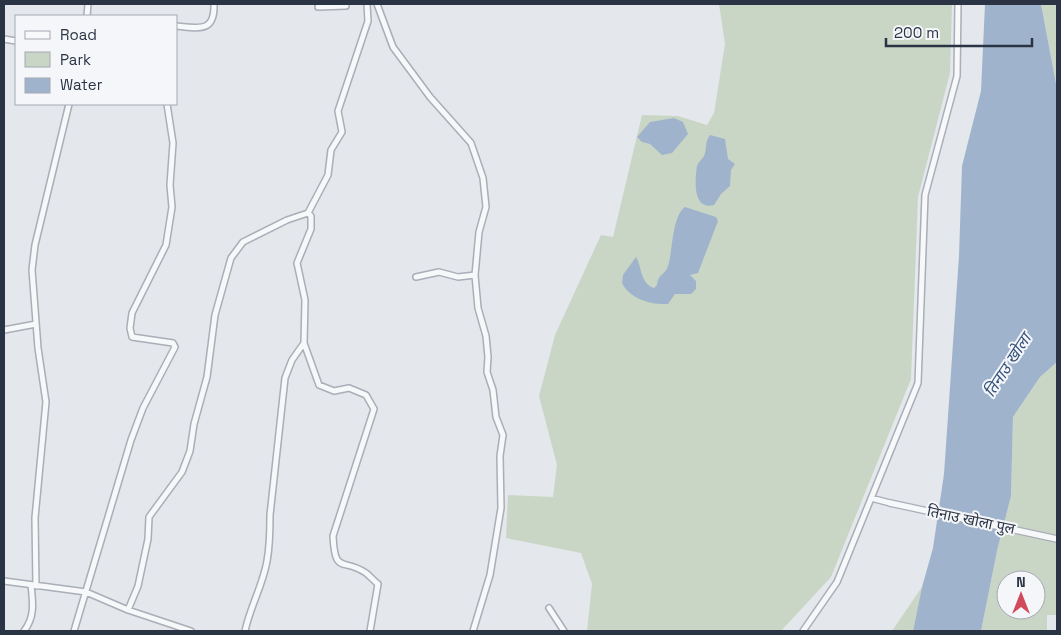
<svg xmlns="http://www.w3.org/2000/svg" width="1061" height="635" viewBox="0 0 1061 635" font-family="'Space Grotesk','Noto Sans Devanagari',sans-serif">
<rect width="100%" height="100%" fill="#e4e7ec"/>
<path fill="#c9d6c5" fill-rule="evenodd" d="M719,4h233l-2,69 -32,124 -7,182 -80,198 -50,54h-194l5,-47 -11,-31 -75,-15 2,-43 45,2 4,-32 -18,-69 16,-61 46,-100 12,2 29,-122 36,1 29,9 7,-12 11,-69z
M1041,4h16v85z
M1057,362v253h-10v16h-66l16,-80 14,-55 2,-79 27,-40zM1006,580h30v30h-30z
M922,587l-9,44h-21z"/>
<path fill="#9fb4cc" d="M985,4h56l16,85v273l-17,15 -27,40 -2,79 -14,55 -16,80h-68l9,-44 11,-39 11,-74 15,-218 3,-90 19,-75z
M674,118l9,4 5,12 -16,19 -10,2 -12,-11 -8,-2 -5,-5 13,-15z
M710,135l15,4 3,20 7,5 -4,6 -1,16 -9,8 -7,11c-22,6 -19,-26 -17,-39 2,-5 7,-8 8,-13 2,-8 0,-11 5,-18z
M685,207l31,10 2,4 -20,52 -8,2 6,6v8l-5,5h-16l-7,10c-17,1 -38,-5 -46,-21l1,-8 13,-18c6,10 4,26 18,31l3,-3c1,-11 8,-10 11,-19 5,-16 4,-50 17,-59z"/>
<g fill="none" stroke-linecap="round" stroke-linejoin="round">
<g stroke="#a9aeb7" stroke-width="8">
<path id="minor" d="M377,4l16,43 37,50 41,46 12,35 3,29 -7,25 -4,43 3,33 8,28 2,21 -1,15 6,18 3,27 7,18 -3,21 1,52 -11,67 -17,56
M318,7l28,-1v-2
M87,16l1,-12
M176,26c23,2 39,7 38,-22
M4,39l12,2
M416,277l23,-5 19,5 17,-2
M4,330l32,-6
M304,343l15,42 15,6 15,-3 17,7 8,14 -41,127c2,40 10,21 33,37 4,3 8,8 12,11l-8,47
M871,498l19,5
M4,581l82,11 42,18 63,21
M36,586l-1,-68 11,-116 -8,-54 -6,-78 3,-25 34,-141
M549,608l15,23
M128,610l10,-24 10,-47 1,-22 33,-45 8,-21 4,-27 13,-47 8,-62 16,-57 12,-16 44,-22 21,-7
M24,631c11,-14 9,-28 7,-46
M74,631l57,-191 12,-32 32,-61 -2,-4 -41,-6 -2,-9 2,-15 34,-68 6,-38 -2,-22 3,-42 -6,-39
M245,631c5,-24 18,-46 22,-70 3,-16 3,-31 3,-46l15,-137 7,-18 12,-17 1,-43 -8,-37 14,-34v-13l-3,-3 20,-38 3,-25 11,-18 -4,-21 30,-90 -1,-17
M803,631l34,-49 81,-199 7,-188 32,-119 1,-72"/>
</g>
<g stroke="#a9aeb7" stroke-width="8">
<path id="tertiary" d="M890,503l167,36"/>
</g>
<use href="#minor" stroke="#f7f8fa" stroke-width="5"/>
<use href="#tertiary" stroke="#f7f8fa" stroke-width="5.5"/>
</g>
<g text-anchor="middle" stroke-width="4" stroke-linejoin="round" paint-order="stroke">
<g font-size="15" fill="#2b3445" stroke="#f4f6f9">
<text transform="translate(971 520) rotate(12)" y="5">तिनाउ खोला पुल</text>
</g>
<g font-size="16" font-style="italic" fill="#34527a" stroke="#f4f6f9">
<text transform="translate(1007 365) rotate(-57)" y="6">तिनाउ खोला</text>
</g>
</g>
<rect width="1061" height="635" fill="none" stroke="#2b3445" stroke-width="10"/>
<rect x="15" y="15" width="162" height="90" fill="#f4f6f9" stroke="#a4a8b1"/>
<rect x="25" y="31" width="25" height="8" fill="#f7f8fa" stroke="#a4a8b1"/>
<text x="60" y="40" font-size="15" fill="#2b3445">Road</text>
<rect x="25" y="52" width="25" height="15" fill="#c9d6c5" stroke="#a4a8b1"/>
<text x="60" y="65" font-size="15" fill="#2b3445">Park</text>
<rect x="25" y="78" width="25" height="15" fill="#9fb4cc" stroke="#a4a8b1"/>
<text x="60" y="90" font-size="15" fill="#2b3445">Water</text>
<g transform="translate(1021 595)"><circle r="24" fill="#f4f6f9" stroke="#a4a8b1"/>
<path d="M0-4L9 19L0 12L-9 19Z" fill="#d1495b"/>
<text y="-8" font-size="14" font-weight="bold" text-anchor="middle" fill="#2b3445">N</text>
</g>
<path d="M886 38v8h146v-8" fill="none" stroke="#2b3445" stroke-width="2.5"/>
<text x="894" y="38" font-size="15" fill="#2b3445" stroke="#f4f6f9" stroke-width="4" paint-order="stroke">200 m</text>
</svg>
